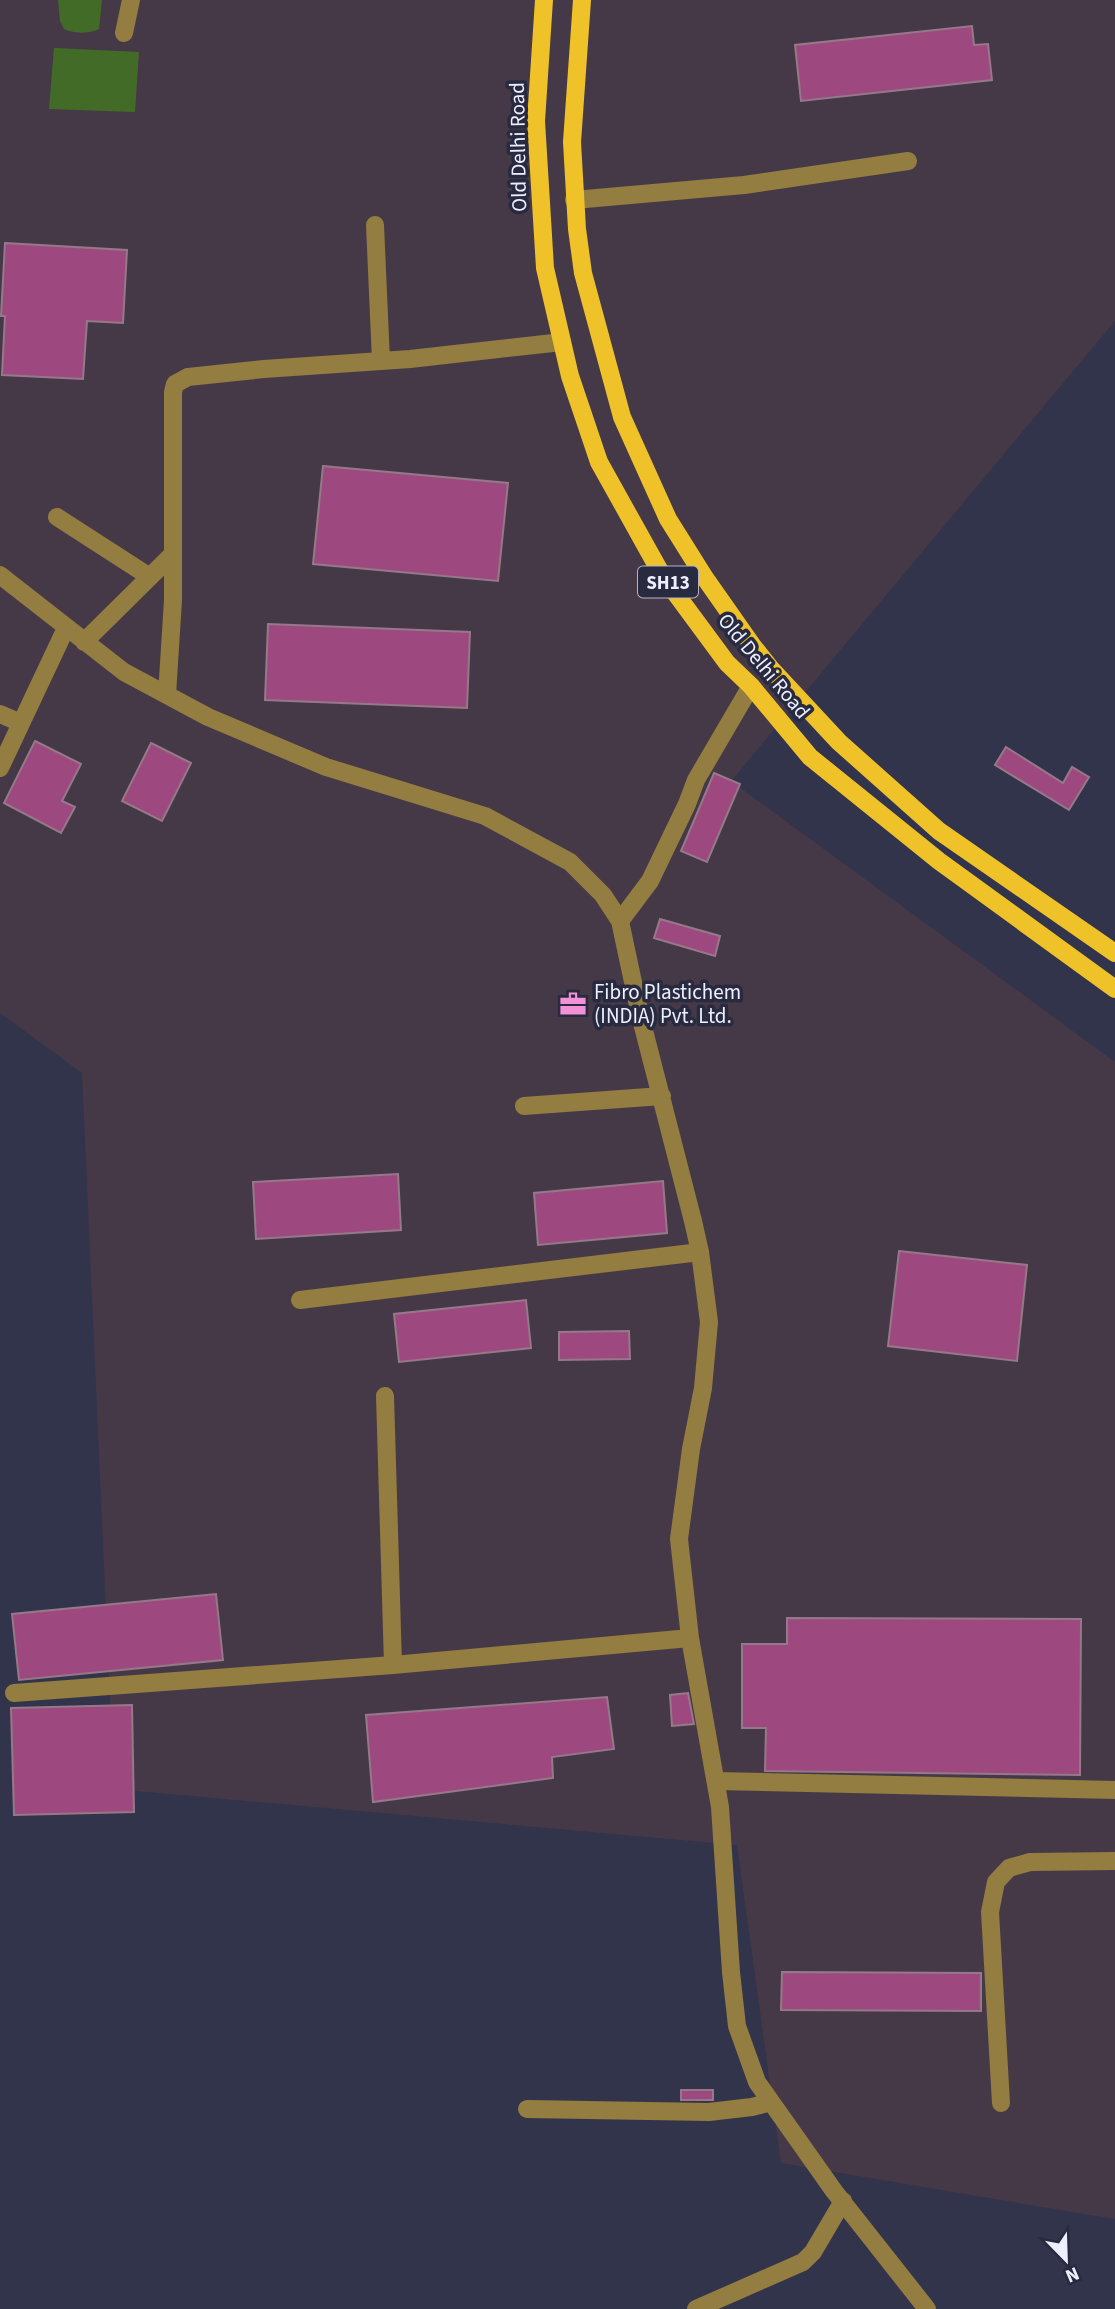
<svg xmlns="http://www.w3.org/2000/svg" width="1115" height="2309" viewBox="0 0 1115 2309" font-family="'Source Sans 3',sans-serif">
<rect width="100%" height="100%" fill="#32344b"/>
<path fill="#463947" d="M0,0h1115v321l-384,460 384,281v1157l-334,-56 -44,-318 -623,-56 -32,-716 -82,-60z"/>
<path fill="#436b28" d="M58,0h44l-3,29c-12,5 -23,5 -35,0l-4,-8z
M54,48l85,4 -4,60 -86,-3z"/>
<path fill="#9d497f" stroke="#957989" stroke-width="2" d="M972,26l2,19 14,-1 4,36 -191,21 -6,-56z
M5,243l122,7 -4,73 -36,-2 -4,58 -81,-4 3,-59h-4z
M323,466l185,17 -10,98 -185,-17z
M268,624l202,8 -3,76 -202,-8z
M35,741l46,23 -19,37 13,6 -14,26 -57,-30z
M151,743l40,20 -29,58 -40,-20z
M1006,747l57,36 9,-16 17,10 -20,33 -74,-45z
M714,773l26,11 -33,78 -26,-11z
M660,919l60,17 -5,20 -61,-18z
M398,1174l3,56 -145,9 -3,-57z
M663,1181l4,52 -129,12 -4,-52z
M899,1251l128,14 -10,96 -129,-15z
M526,1300l5,48 -132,14 -5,-48z
M629,1331l1,28 -71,1v-28z
M216,1594l7,66 -204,20 -7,-66z
M787,1618l294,1 -1,156 -315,-4 1,-43h-24v-84h45z
M688,1693l6,31 -22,2 -2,-31z
M607,1697l7,52 -62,8 1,21 -180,24 -7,-87z
M132,1705l2,107 -120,3 -3,-107z
M782,1972l199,1v38l-200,-1z
M681,2090h32v10h-32z"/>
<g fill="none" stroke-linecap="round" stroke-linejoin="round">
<path stroke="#937d40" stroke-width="18" d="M124,33l7,-33
M574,200l170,-15 164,-24
M375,225l6,136
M57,517l93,60
M0,575l124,97 84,45 118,50 159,49 85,46 33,33 17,26 20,94 53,206 7,31 9,70 -6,66 -12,61 -12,90 11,99 30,169 11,165 6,54 20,56 77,109 93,118
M84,642l89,-88
M167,695l6,-95v-208l2,-8 13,-7 76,-8 146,-10 152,-17
M0,714l21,9
M0,768l66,-140
M620,921l30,-40 37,-77 9,-24 55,-94
M524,1106l138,-10
M300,1300l400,-48
M385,1396l8,269
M14,1693l379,-28 297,-27
M716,1781l399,9
M1001,2103l-11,-191 6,-30 13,-14 21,-6 85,-1
M527,2109l182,3 43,-5 19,-5
M696,2309l107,-47 10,-10 30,-51"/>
<path stroke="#efc229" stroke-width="18" d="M544,0l-8,121 9,147 25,108 29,86 63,113 65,88 24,23 59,71 129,104 176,128
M582,0l-10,142 5,87 6,44 39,144 46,102 37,59 47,67 20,25 67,72 100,89 176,122"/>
</g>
<defs>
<g id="office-bare" transform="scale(2.1)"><path d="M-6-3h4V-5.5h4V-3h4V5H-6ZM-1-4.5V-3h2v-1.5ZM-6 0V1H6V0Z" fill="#f391d6" stroke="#282a40" stroke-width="2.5" paint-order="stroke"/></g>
</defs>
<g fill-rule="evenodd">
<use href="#office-bare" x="573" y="1004"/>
</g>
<g text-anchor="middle" stroke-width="7" stroke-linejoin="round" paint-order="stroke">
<rect fill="#282a40" stroke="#b2b4c5" stroke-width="2" x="638" y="566.5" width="60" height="31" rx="5"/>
<g font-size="19" font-weight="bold" fill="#edeffe">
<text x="668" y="589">SH13</text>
</g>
<g font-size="21" fill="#edeffe" stroke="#282a40">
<text transform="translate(518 147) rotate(-91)" y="7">Old Delhi Road</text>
<text transform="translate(764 666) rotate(50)" y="7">Old Delhi Road</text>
</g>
<g font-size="21" fill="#edeffe" stroke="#282a40" text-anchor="start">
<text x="594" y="999">Fibro Plastichem<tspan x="594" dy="24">(INDIA) Pvt. Ltd.</tspan></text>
</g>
</g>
<g transform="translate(1066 2260) rotate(157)" stroke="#282a40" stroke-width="5" paint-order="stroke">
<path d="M0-5L12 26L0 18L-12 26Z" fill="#edeffe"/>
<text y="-10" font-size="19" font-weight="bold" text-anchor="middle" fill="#edeffe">N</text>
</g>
</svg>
